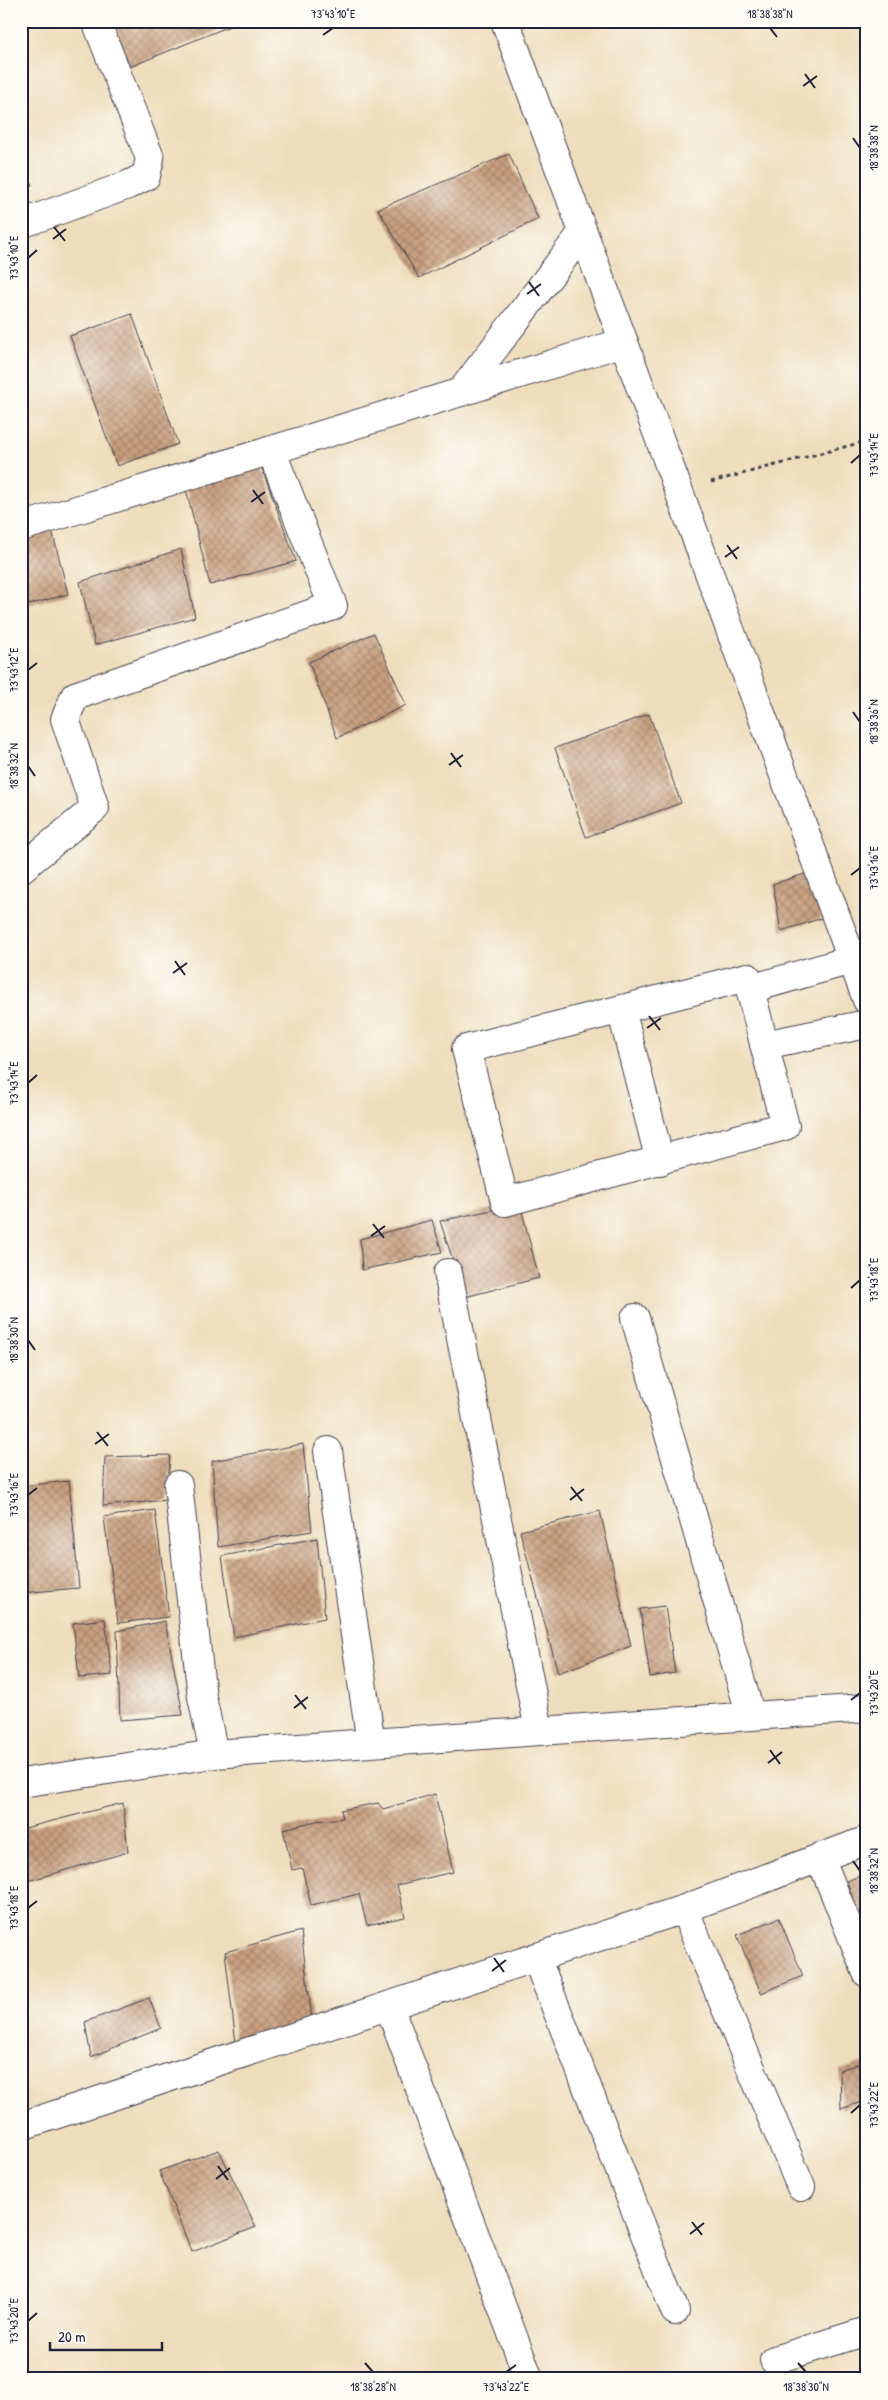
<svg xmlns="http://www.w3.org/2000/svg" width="888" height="2400" viewBox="0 0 888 2400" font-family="'Patrick Hand',sans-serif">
<defs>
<pattern id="building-cross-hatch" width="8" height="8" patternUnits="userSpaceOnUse" patternTransform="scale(1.25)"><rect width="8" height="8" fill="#c9a07f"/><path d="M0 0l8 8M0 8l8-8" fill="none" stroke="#a38269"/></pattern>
</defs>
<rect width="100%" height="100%" fill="#fdfcf7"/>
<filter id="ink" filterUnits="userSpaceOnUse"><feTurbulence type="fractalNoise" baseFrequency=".02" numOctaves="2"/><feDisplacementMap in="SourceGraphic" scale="10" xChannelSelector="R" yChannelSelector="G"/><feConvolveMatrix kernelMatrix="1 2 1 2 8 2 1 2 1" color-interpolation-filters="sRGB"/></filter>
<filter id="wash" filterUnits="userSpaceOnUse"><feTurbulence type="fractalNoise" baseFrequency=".0096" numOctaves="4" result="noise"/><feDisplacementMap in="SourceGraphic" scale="20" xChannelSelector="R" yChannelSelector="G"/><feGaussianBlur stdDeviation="1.12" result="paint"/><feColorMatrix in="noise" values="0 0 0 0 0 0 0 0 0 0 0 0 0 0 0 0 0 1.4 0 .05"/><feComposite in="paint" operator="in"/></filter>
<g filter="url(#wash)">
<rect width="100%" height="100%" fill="#edb"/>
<g id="blocks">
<path fill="url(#building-cross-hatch)" d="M108,21h134l-115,47z
M509,154l29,65 -119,59 -41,-69z
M21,162l11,23 -11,4z
M132,314l46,130 -61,22 -47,-130z
M260,463l36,98 -86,24 -24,-96z
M51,526l17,68 -47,13v-72z
M181,549l14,68 -100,28 -15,-63z
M374,633l32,72 -69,33 -28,-76z
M649,714l32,89 -95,34 -31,-89z
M811,872l11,46 -41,13 -8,-47z
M520,1204l19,74 -74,19 -25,-76z
M432,1220l10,32 -80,18 -2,-31z
M303,1444l9,87 -94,16 -6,-86z
M170,1455l-3,45 -64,6 2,-49z
M69,1481l10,107 -58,5v-107z
M155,1510l14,107 -51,6 -14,-106z
M600,1511l31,135 -73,27 -38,-142z
M317,1538l8,80 -91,19 -12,-81z
M665,1606l10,67 -25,4 -10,-68z
M105,1619l7,56 -33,3 -6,-55z
M165,1621l18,94 -63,5 -3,-89z
M435,1794l18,78 -56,13 8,32 -38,8 -8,-31 -48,11 -9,-37 -10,2 -9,-41 33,-8 27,-3 -2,-8 37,-7 5,6z
M123,1803l5,49 -107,31v-54z
M867,1873v68h-1l-19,-60z
M779,1918l24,58 -42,17 -24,-58z
M301,1931l11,89 -76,23 -11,-91z
M149,1998l12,30 -70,29 -6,-35z
M867,2061v39l-26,9 -1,-39z
M219,2150l37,77 -64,25 -33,-81z"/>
</g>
</g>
<g filter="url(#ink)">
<use href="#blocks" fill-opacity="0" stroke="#413e4e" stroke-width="1"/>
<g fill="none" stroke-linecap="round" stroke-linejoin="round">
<g stroke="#413e4e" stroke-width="30">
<path id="minor" d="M505,21l362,979
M21,224l107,-39 18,-9 4,-18 -54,-137
M461,392l122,-160
M21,527l603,-185
M21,869l74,-61 -30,-89 10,-23 258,-90 -62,-156
M747,977l38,149 -280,76 -39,-153z
M750,989l101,-29
M621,1009l39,152
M764,1045l103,-21
M448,1273l91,457
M635,1318l116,398
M328,1451l43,292
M178,1485l24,212 12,57
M21,1783l193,-29 653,-46
M820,1857l47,116
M684,1909l117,278
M536,1957l139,354
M389,2006l140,373
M21,2126l663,-217 183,-69
M774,2360l93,-29"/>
</g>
<path stroke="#413e4e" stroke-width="3" stroke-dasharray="4 4" stroke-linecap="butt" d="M711,482l156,-41"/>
<use href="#minor" stroke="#fff" stroke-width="28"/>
</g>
</g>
<path fill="none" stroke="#22223b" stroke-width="2" d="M770,28l7,9M323,35l10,-7M805,74l10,14M803,86l14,-10M853,138l7,10M54,227l11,14M53,239l13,-10M28,258l9,-8M529,282l10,14M527,294l14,-10M851,463l9,-8M253,490l10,14M251,502l14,-10M727,545l10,14M725,557l14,-10M28,670l9,-7M853,712l7,10M451,753l10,14M449,765l14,-10M28,766l7,10M851,875l9,-7M175,961l10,14M173,973l14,-10M649,1016l11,14M647,1028l14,-10M28,1083l9,-8M373,1224l11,14M371,1236l14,-10M851,1288l9,-8M28,1340l7,10M97,1432l11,14M95,1444l14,-10M571,1487l11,14M28,1495l9,-7M570,1500l14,-11M295,1695l11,14M851,1700l9,-7M294,1708l14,-11M770,1750l10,14M768,1763l14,-11M853,1861l7,10M28,1908l9,-7M494,1958l10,14M492,1971l14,-11M851,2113l9,-8M218,2166l10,14M216,2179l14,-11M692,2222l10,13M690,2234l14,-11M28,2321l9,-8M365,2363l8,9M798,2363l8,9M506,2372l10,-7"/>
<rect width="888" height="2400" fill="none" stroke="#fdfcf7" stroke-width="55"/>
<path d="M50 2342v8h112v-8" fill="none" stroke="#22223b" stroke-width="2.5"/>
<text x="58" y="2342" font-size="15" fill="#22223b" stroke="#fdfcf7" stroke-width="4" paint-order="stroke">20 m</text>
<rect x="28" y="28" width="832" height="2344" fill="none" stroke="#22223b" stroke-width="2"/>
<g font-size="12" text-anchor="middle" fill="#22223b">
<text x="333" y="18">73°43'10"E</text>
<text x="770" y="18">18°38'38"N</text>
<text transform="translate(874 148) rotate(-90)" y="4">18°38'38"N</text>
<text transform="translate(14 258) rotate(-90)" y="4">73°43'10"E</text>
<text transform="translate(874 455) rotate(-90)" y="4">73°43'14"E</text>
<text transform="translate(14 670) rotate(-90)" y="4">73°43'12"E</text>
<text transform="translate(874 722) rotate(-90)" y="4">18°38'36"N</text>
<text transform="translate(14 766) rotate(-90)" y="4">18°38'32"N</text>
<text transform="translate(874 868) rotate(-90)" y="4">73°43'16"E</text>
<text transform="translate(14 1083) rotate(-90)" y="4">73°43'14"E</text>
<text transform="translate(874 1280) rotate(-90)" y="4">73°43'18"E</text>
<text transform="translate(14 1340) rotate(-90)" y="4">18°38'30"N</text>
<text transform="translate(14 1495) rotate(-90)" y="4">73°43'16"E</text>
<text transform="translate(874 1693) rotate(-90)" y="4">73°43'20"E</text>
<text transform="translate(874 1871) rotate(-90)" y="4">18°38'32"N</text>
<text transform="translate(14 1908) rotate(-90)" y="4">73°43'18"E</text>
<text transform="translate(874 2105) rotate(-90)" y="4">73°43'22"E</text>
<text transform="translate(14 2321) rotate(-90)" y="4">73°43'20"E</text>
<text x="373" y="2391">18°38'28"N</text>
<text x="506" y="2391">73°43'22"E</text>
<text x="806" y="2391">18°38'30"N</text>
</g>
</svg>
